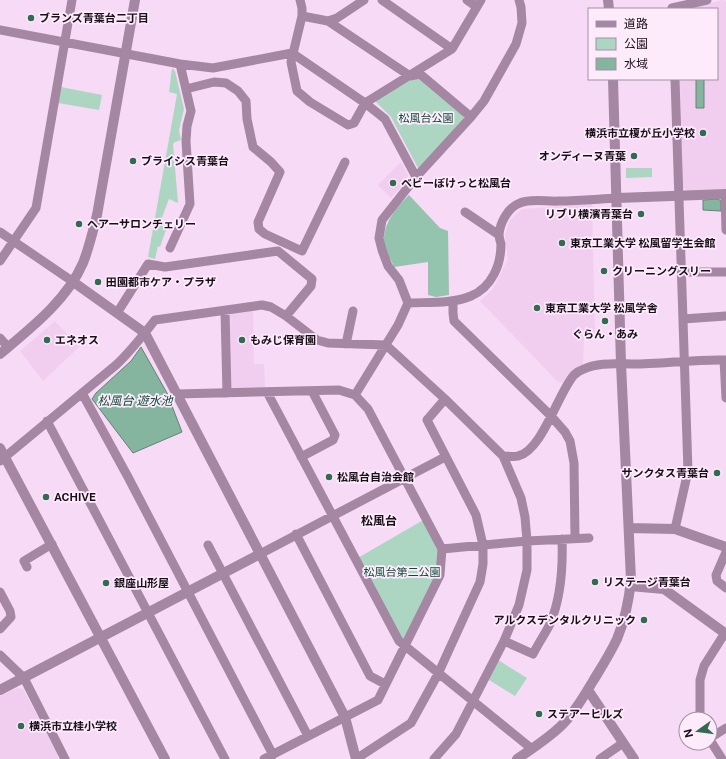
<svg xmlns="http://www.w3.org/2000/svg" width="726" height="759" viewBox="0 0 726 759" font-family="'Public Sans','Noto Sans JP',sans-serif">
<rect width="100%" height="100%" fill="#f7daf5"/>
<path fill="#f1ceef" d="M722,0l4,1v189l-38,1 -6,-4 -2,-108h37v-70h-28z
M401,162l7,13 -2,6 -15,17 -13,-13z
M592,204l3,134h-11l-1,27 -15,10 -5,8 -5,-1 -78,-81 13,-12 15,-30 -3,-24 5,-15 12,-11z
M253,311l1,53h10l1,23 -31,2 -4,-3 -1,-70 3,-3z
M55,321l24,26 -36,34 -23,-30z
M17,688l6,1 35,66v4h-58v-63z"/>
<path fill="#add6c2" d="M172,68l3,3 9,38 -5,21 2,10 -6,2 -2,2 5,59 -9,-4 -8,21 7,4 -8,23 -2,-1 -3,13 -7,-2 29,-163 -8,-2z
M420,74l51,43 -52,53 -28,-53 -18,-18z
M61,87l41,8 -3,15 -41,-7z
M626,168h26v9l-26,1z
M425,519l17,30 -2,26 -35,71 -49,-87z
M498,660l29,18 -12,18 -26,-16z"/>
<path fill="#94c4ad" d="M409,195l31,33 8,3 1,64 -13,2 -8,-2v-33l-34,5c-3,-8 -10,-18 -10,-27 0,-18 13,-33 25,-45z"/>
<path fill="#85b59e" stroke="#648376" d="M696,79h8v29h-8z
M718,199l3,2v10l-18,-1v-10z
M141,347l26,46 15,39 -49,21 -41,-54 4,-6 35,-32z"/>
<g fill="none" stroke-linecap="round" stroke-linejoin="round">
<path stroke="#a586a3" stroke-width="9" d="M300,0l2,8v8l-11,46 6,29 13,11 38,23 6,-2 11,-20 87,-54 29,-49
M382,0l70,49
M467,0l10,7
M672,8l35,-8
M302,16l26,5 9,-3 27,-18
M328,21l82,55 10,-2 51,43
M0,30l180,34 33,4 79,-15 73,50 20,16 31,58
M186,89l28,-7 12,1 12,8 8,10 1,18 6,28 18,15 9,10 -22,50 1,7 6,5 37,17 43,-89
M725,194l1,36
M465,212l34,23
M0,232l72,49
M170,248l20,-44 -4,-63 1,-15 4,-15 -11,-47
M0,261l36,-53 36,-208
M682,272h44
M453,301v12l1,8 97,95 14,16 5,9 4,22 1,75
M408,303c20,-1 44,1 63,-7 21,-9 30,-31 30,-52 -1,-3 -2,-7 -2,-10 1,-11 9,-27 21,-31 12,-5 27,-1 39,-2 19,0 39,-2 58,-3
M225,311l2,82
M117,313l31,-49 17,3 113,-16 34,28 -1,7 -25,30
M683,319l43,-3
M0,338l8,9
M346,344l7,-33
M724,360l2,38
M267,392l132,249 133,108
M82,393l46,84 145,278
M177,394l162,-4 16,5 13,14 74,140 -2,26 -62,125 -114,59
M355,395l43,-70 10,-22 -9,-23 -11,-14 -6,-16 -3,-12 3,-18 34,-43 55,-60 13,-16 32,-57 6,-21 -1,-16 -2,-7
M47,421l178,338
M301,457l32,-17 2,-5 -23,-44
M0,461l116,-96c15,-14 27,-30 39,-45l107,-15 9,2 15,9 31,24 11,3 58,2 59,54 58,57c5,0 11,1 15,0 24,-5 40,-63 56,-81 2,-2 7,-5 10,-6 15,-7 32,-5 48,-5 31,0 63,-5 94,-4
M675,529l13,-58 -13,-392
M296,534l74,142 15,8
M208,545l100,191
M442,549l85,-8 62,-3
M726,552l-10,23 1,6 9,7
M260,554l185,-97
M27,567l-3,-6 28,-17
M0,592l10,19 1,6 -11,12
M504,641l29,13c5,-10 12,-20 17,-30 11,-26 13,-57 12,-85
M0,655l24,23 41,81
M700,719v-39l4,-14 21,-33
M710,738l16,-10
M710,740l12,19
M356,759l55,-36 27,-49 42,-92 3,-18v-19l-7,-30 -49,-95 18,-21
M434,759l22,-25 48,-93 15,-36 8,-35v-29l-2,-24 -4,-19 -18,-42
M600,759l23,-16"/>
<path stroke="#a586a3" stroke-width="10" d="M608,0l1,9
M617,198l109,-4
M72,281l73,52 200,384 11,42
M0,354c31,-26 67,-54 83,-91 6,-15 10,-32 14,-48l38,-215
M0,448l165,311
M629,528l46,1 51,18
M630,586l34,3 62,45
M0,690l260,-136
M588,690l46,69
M517,759c16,-11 32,-21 46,-35 12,-12 21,-28 30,-43 8,-13 17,-27 24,-42 8,-19 12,-39 14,-59l-10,-216 -8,-285"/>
</g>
<g fill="#326a52" stroke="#fdebfc" stroke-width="1.5">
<circle cx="31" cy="18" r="4"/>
<circle cx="703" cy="133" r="4"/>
<circle cx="634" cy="156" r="4"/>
<circle cx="133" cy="161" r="4"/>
<circle cx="393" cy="183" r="4"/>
<circle cx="641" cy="214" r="4"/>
<circle cx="79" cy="224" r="4"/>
<circle cx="562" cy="243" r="4"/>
<circle cx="604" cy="271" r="4"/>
<circle cx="98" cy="282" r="4"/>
<circle cx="537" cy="308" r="4"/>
<circle cx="605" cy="321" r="4"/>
<circle cx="47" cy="340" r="4"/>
<circle cx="242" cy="340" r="4"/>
<circle cx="717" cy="473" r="4"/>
<circle cx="329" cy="477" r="4"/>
<circle cx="46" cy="497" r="4"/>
<circle cx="595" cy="582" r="4"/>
<circle cx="106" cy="583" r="4"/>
<circle cx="644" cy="620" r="4"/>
<circle cx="539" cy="714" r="4"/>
<circle cx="21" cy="726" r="4"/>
</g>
<g text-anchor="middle" stroke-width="3.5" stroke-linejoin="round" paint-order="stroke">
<g font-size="11" font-weight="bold" fill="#180f18" stroke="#fdebfc" text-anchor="start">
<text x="39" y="22">ブランズ青葉台二丁目</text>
<text x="695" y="137" text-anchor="end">横浜市立榎が丘小学校</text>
<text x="626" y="160" text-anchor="end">オンディーヌ青葉</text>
<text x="141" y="165">ブライシス青葉台</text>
<text x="401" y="187">ベビーぽけっと松風台</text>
<text x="633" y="218" text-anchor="end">リブリ横濱青葉台</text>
<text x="87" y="228">ヘアーサロンチェリー</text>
<text x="570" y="247">東京工業大学 松風留学生会館</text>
<text x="612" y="275">クリーニングスリー</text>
<text x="106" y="286">田園都市ケア・プラザ</text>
<text x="545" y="312">東京工業大学 松風学舎</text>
<text x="605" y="338" text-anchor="middle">ぐらん・あみ</text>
<text x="55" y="344">エネオス</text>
<text x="250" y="344">もみじ保育園</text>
<text x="709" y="477" text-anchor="end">サンクタス青葉台</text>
<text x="337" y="481">松風台自治会館</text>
<text x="54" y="501">ACHIVE</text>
<text x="603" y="586">リステージ青葉台</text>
<text x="114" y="587">銀座山形屋</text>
<text x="636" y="624" text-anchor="end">アルクスデンタルクリニック</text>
<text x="547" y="718">ステアーヒルズ</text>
<text x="29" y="730">横浜市立桂小学校</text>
</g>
<g font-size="11" fill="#0c4b34" stroke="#fdebfc">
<text x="426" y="122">松風台公園</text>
<text x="402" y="576">松風台第二公園</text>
</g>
<g font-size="12" font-style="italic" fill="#0e4c35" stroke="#fdebfc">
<text x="135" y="405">松風台 遊水池</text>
</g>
<g font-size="12" font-weight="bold" fill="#180f18" stroke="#fdebfc">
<text x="379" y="525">松風台</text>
</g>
</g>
<rect x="588" y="8" width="130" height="72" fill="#fdebfc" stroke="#a193a1"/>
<rect x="596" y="21" width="20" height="6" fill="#a586a3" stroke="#a193a1"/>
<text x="624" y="28" font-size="12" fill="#180f18">道路</text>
<rect x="596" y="38" width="20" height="12" fill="#add6c2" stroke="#a193a1"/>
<text x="624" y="48" font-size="12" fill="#180f18">公園</text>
<rect x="596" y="58" width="20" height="12" fill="#85b59e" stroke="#a193a1"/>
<text x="624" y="68" font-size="12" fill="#180f18">水域</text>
<g transform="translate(698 731) rotate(256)"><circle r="19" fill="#fdebfc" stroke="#a193a1"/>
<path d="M0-3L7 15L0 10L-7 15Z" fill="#326a52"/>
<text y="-6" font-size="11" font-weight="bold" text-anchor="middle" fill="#180f18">N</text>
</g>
</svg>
